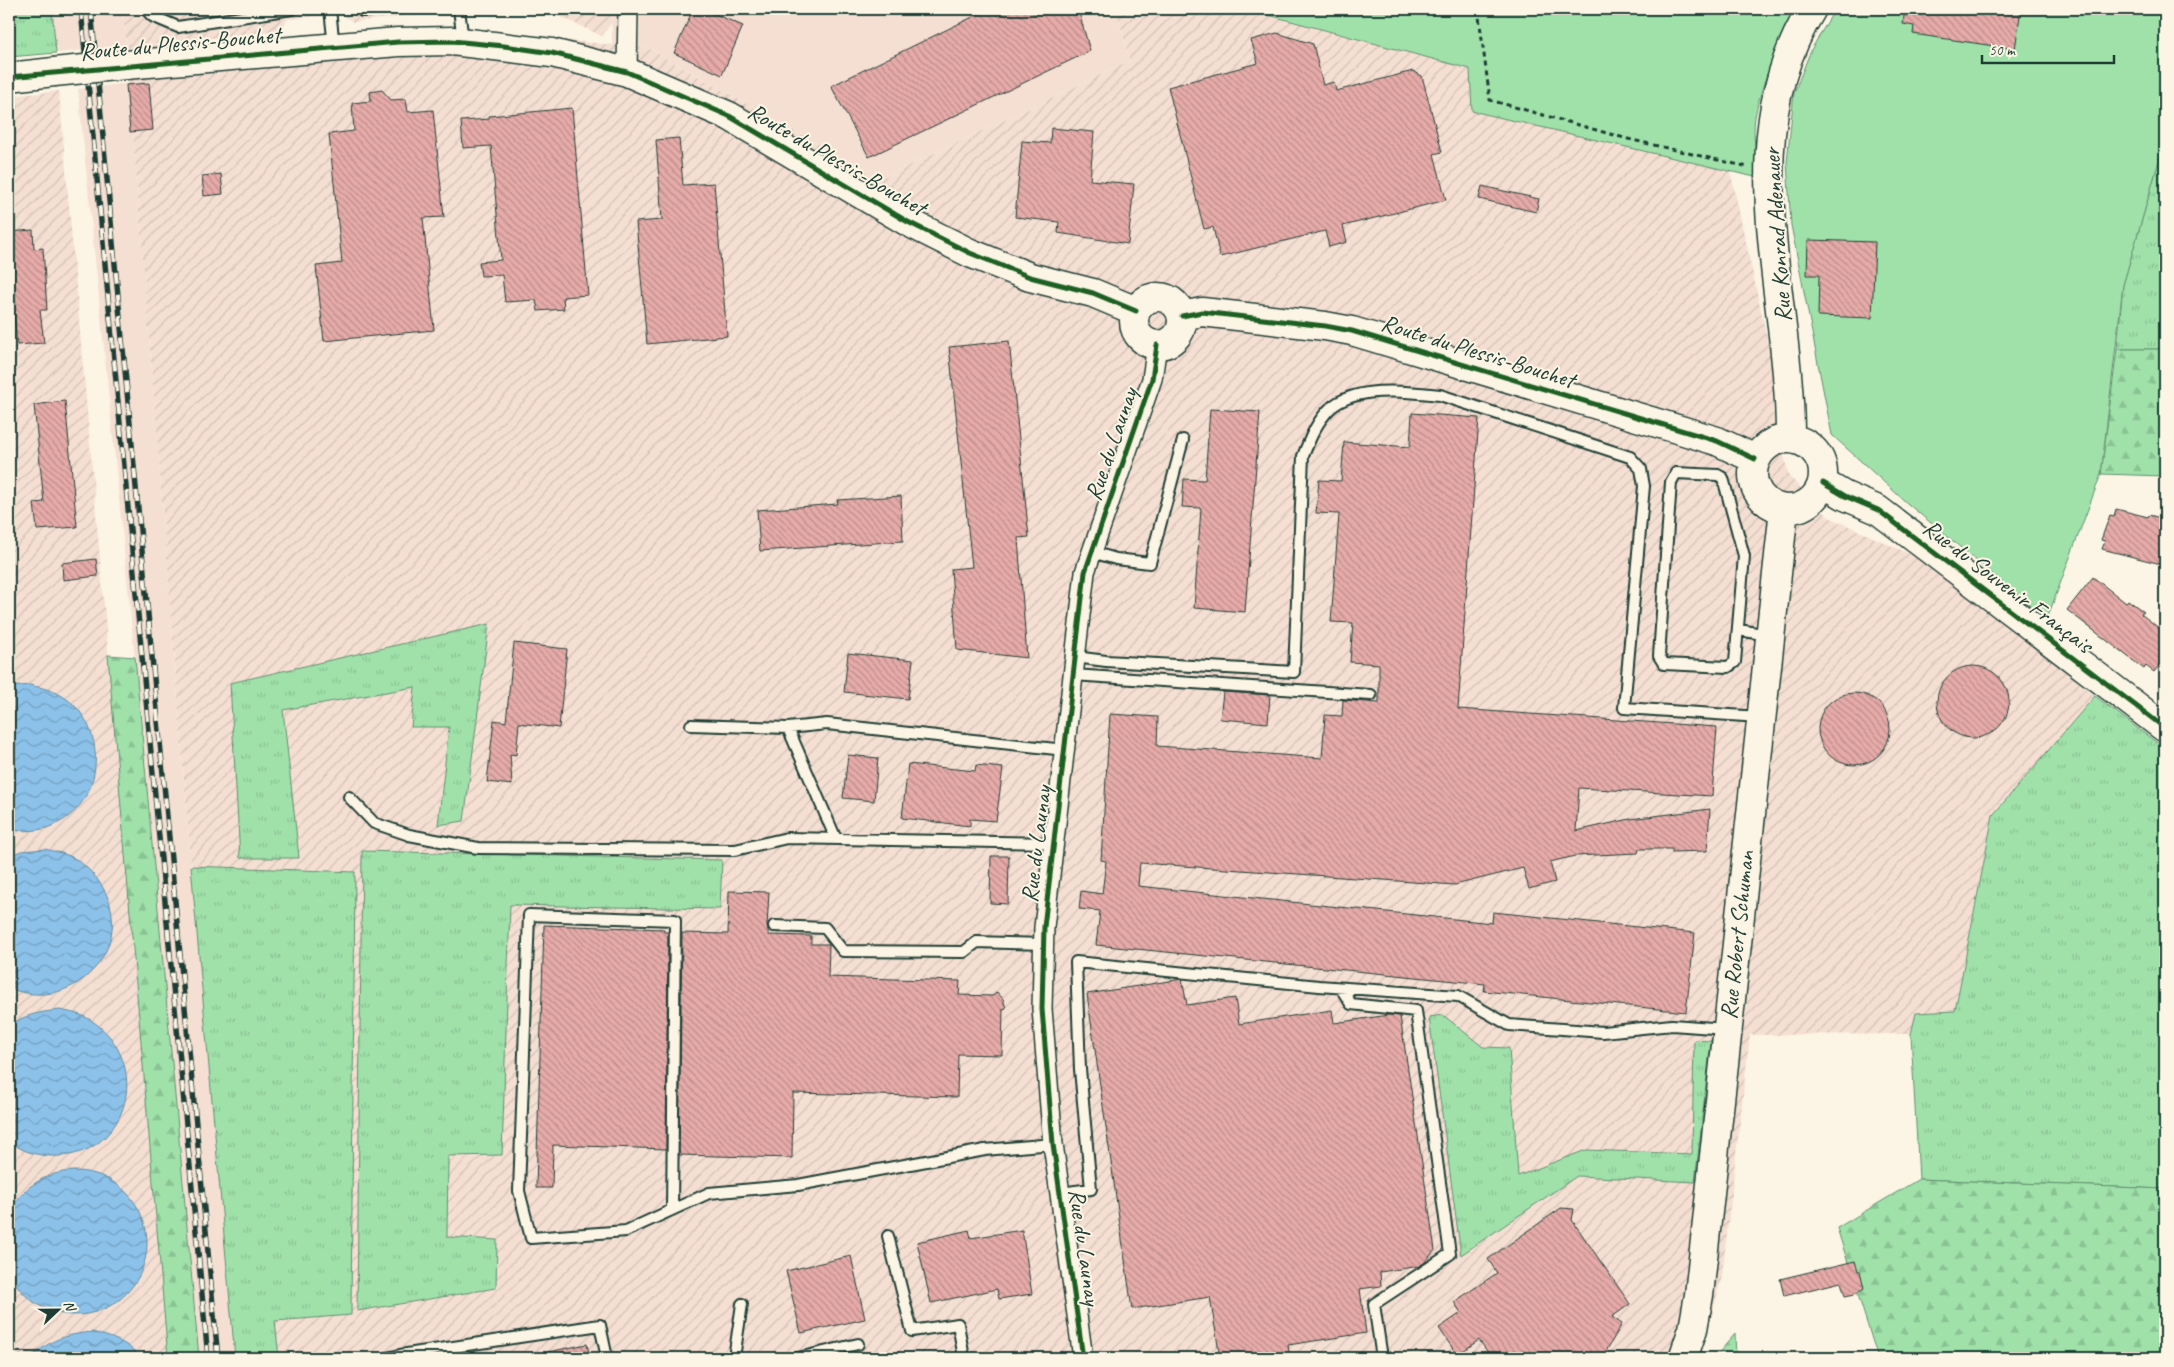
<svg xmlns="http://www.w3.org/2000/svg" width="2174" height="1367" viewBox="0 0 2174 1367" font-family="Caveat,sans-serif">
<defs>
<pattern id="industrial-furrows" width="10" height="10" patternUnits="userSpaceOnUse" patternTransform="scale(1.25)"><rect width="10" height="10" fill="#f5dfd3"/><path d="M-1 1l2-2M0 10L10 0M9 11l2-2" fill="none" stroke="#d2c0b6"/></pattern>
<pattern id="grass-tufts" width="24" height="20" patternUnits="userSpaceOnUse" patternTransform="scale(1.25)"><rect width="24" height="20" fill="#a0e1aa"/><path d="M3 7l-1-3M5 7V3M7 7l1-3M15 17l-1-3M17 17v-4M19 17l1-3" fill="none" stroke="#89c293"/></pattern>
<pattern id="forest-firs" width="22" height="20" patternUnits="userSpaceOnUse" patternTransform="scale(1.25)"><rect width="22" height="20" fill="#a0e1aa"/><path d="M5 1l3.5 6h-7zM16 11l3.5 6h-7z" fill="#89c293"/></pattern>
<pattern id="water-waves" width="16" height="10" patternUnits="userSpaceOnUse" patternTransform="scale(1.25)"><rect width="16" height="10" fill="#8cc2ea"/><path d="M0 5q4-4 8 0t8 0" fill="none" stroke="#729fbe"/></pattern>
<pattern id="building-back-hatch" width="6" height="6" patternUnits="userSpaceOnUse" patternTransform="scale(1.25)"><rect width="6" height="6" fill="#e6aba9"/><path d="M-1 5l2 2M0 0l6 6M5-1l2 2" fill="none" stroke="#ba8c8a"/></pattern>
</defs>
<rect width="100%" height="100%" fill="#fcf5e5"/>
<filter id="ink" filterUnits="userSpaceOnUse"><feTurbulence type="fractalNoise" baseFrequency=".02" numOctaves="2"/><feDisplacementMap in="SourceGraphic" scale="10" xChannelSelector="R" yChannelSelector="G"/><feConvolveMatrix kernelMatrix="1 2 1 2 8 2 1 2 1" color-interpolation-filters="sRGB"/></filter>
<g filter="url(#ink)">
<path fill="#f5dfd3" d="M52,9h71l3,37 -70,7z
M611,9h505l14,52 -250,118 -232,-131 -36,-3z
M129,83l62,783 44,492h-36l-55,-609 -66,-660z"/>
<path fill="url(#industrial-furrows)" d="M123,9h347l-117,13 -12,-8 -53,5 -7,11 -141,16 317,-16 191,18 232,131 250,-118 -14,-52h130l225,60 1,42 258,59 43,195v46l16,65 40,41 83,38 130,98 53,43 -102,119 -38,196 -39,2 -5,21 -161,1 -28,241 -17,67 -8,15h-1418l-4,-37 76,-6 3,-443 -163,-6z
M516,9h95l1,13 -10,14 -50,-23z
M59,91l82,936 27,331h-159v-1262z"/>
<path fill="url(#grass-tufts)" stroke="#608f6f" d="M9,9h43l4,44 -47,4z
M2165,66v283h-48l6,-64 40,-138z
M489,624l-25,197 -26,4 11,-98h-38l4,-40 -132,23 16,148h-59l-10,-175z
M2095,696l70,53v440l-246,-10 -8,-145 5,-21 39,-2 38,-196z
M362,851l360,9 -2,49 -210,-4 -8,250 -54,1 -1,81 50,3 -1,48 -139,23z
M191,866l164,6 -4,443 -76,6 4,37h-44z
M1443,1015l40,32 26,1 9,128 68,-26 106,4 2,-114 17,1 -16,141 -118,-6 -116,79 -32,-238z"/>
<path fill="url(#forest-firs)" stroke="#608f6f" d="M2117,349h48v127l-64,-2z
M108,655l27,2 64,701h-31z
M1919,1179l246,10v169h-287l-41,-130z
M1735,1334l1,24h-22z"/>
<path fill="#a0e1aa" stroke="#608f6f" d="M1246,9h549c-15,34 -33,70 -40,108 -3,20 2,42 4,61l-287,-67 -2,-42z
M1835,9h330l-2,138 -40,138 -22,189 -54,145 -139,-115 -76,-69 -41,-210 -4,-63 7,-69 17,-43z"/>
<path fill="url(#water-waves)" stroke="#608da1" d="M30,685c7,2 15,3 22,6 57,22 58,110 2,134 -15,7 -29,6 -45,5v-143z
M45,849c7,2 15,3 22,6 12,4 22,14 30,24 46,59 -19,138 -88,109v-132l12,-5z
M60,1010c8,2 16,3 23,6 10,4 20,13 27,21 39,50 6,123 -59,119 -16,-1 -31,-5 -42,-16v-113c14,-13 33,-15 51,-17z
M3 1243a72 72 0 1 1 144 0a72 72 0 1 1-144 0Z
M92,1332c19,5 36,10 49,26h-110c20,-19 33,-23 61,-26z"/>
<path fill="url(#building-back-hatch)" stroke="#1f3d34" d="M693,9h10l40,17 -21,49 -48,-22z
M989,9h89l12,42 -221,106 -38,-71z
M1905,9h116l-6,40 -102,-15 1,-8 -11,-2z
M1277,33l36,11 10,41 11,-3 2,9 77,-20 9,5 20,76 -8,2 12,46 -103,26 4,16 -18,5 -4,-16 -105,26 -7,-30 -9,2 -36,-142 90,-24 -7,-23z
M149,83l4,47 -23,2 -4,-47z
M382,90l9,10 15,-1 2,13 25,-2 11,107 -21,1 11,112 -110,11 -8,-75 26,-3 -13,-129 25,-3 -2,-28 19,-2 -1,-9z
M572,108l16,187 -25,2 1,12 -26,2 -2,-11 -31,2 -3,-27 -21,1 -2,-14 22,-2 -10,-114 -28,2 -2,-27 28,-2v-3z
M1051,128l43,4 -4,48 44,4 -6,60 -70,-11 1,-11 -44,-5 7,-76 28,2z
M679,138l4,47 31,-2 13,153 -80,8 -11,-122 26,-2 -6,-80z
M221,174l2,20 -19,2 -2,-20z
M1482,186l57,13 -3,13 -57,-13z
M33,230l1,19 9,-1 4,62h-7l4,33 -27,2 -3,-32h-5v-81z
M1808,240l67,2 -3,76 -54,-2 1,-41h-12z
M1009,341l20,196 -11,1 9,120 -70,-8 -6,-81 21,-2 -23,-220z
M65,401l12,126 -40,3 -3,-27 10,-1 -10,-97z
M1210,409l50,3 -15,200 -51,-4 7,-100 -19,-1 2,-28 21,1z
M1412,413l67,5 -21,291 259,18 -5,69 -133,-8 -3,43 54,-12 80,-10 -3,42 -35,1v-3h-33l-1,4 -63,3 -25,6 5,20 -26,7 -6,-21 -68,17 -315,-22 -2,23 354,37 1,-11 202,21 -9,79 -202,-21 1,-7 -389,-39 4,-34 -21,-2 2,-18 21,3 4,-33 -5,-1 9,-146 48,3 -1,29 165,12 3,-43 17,1 1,-16 36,3v-39l-29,-2 3,-39 -22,-1 8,-108 -23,-1 3,-33 22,1 3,-39 66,5z
M901,496l2,45 -143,10 -3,-41 81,-6 -1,-4z
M2116,509l32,8 1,-2 16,4v46l-63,-16 3,-8 -4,-1 9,-25 4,1z
M96,559l2,17 -35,4 -1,-17z
M2093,577l33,26 2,-3 16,12 -3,2 24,19v25l-11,14 -8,-6 -2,3 -77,-59z
M514,643l53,6 -8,79 -40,-5 -3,32 -6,-1 2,31 -25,-3 7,-62 12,2z
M848,653l65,7 -5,39 -64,-7z
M1937 702a36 36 0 1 1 72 0a36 36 0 1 1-72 0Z
M1223,692l47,3 -2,28 -48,-4z
M1818 729a36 36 0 1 1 72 0a36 36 0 1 1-72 0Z
M848,755l30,3 -4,43 -31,-3z
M908,764l67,7 1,-6 27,3 -7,53 -26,-2v7l-68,-8z
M991,856h18l-1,48 -18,-1z
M729,891l40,1 -2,34 2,9 42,1v8h18l-1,33 132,4 -1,14 34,1 4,-4 6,7 3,9 -3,1 -1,46 -44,-1 -1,43 -164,-4 -1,65 -113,-3 3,-222 46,1z
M544,925l120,4v3h4l-2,217 -113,-4 -1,43h-16z
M1182,979l5,26 48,-7 4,26 93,-14 2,13 55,-8 11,1 35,234 -9,11 -6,5 -40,6 1,14 -21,3 6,44 -78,12 2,13h-70l-10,-61 -78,12 -45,-315z
M1561,1208l13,1 -2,11 58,84 -18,13 10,7 -20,34h-110l-13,-18 -22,15 -18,-27 22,-15 -7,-11 43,-29 -9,-14z
M969,1230l2,8 51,-8 10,64 -33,5 -2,-10 -66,14 -14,-61z
M851,1256l14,63 -64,14 -15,-62z
M1855,1261l3,10h2l4,17 -9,6 -10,2 -4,-14 -57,14 -4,-17z
M587,1344l3,14h-42v-6z"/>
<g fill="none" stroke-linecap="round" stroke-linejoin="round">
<g stroke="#1f3d34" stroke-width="14">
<path id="lane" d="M146,9l6,7 26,11 114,-18
M330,9l4,38
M362,9l1,2 20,-2
M459,9l4,32
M1676,473l42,2 5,3 21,78 -9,106 -7,5 -64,-3 -5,-8 12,-174z
M1092,552l24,7 34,4 33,-123
M1739,630l29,5
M1075,657l31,4 188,11 9,-216c6,-15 12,-30 22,-42 23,-30 82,-23 115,-19l190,62 11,12 3,17 -20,222 136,9
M1073,675l298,20
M691,725l97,3 48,111
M788,728l39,-4 238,26
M349,797l25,26 35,12 69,13 257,2 52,-12 267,5
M774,926l51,2 18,23 121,1 13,-10 66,2
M1341,988l10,16 65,7 34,243 -76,50 8,54
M1060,1193l31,-4 -11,-120 -4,-107 243,24 139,10 51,29 94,7 69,-7 54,4
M672,1210l3,-290 -146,-5 -10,276 12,47 95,-7 83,-38 89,-8 187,-35 68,-6
M888,1236l24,95 46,-7 6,34
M387,1358l13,-3 200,-30 7,33
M734,1358l8,-54
M798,1358l60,-14"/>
</g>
<g stroke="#1f3d34" stroke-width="22">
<path id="street" d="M627,72l1,-63
M1083,1358l-30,-214 -11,-135 2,-82 41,-355 67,-193 5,-34"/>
</g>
<g stroke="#1f3d34" stroke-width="31">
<path id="secondary" d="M125,65l273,-23 54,-1 100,12 75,19 102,44 179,106 62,31 60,24 63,16 43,18
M9,77l45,-5
M1134 321a24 24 0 1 1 48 0a24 24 0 1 1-48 0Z
M1182,316l20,-4 123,14 27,5 365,110 38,18
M1790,438c1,-141 -60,-300 22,-429
M1753 474a35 35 0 1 1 70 0a35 35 0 1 1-70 0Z
M1823,483l22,13 33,14 287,218
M1683,1358l10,-29 6,-34 85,-786"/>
</g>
<path stroke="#1f3d34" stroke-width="3" stroke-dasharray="5 4" stroke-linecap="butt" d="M1478,9l12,91 138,39 120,28"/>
<use href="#lane" stroke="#fcf5e5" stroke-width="10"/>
<use href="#street" stroke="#fcf5e5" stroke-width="19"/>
<use href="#secondary" stroke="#fcf5e5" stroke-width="28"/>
<g stroke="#1f3d34" stroke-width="5.5">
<path id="rail" d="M81,9l127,1349
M91,9l127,1349"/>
</g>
<use href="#rail" stroke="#fcf5e5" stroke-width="4" stroke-dasharray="11" stroke-linecap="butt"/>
<g stroke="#1f3d34" stroke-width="31" stroke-linecap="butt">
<path id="secondary-bridge" d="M54,72l71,-7"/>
</g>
<use href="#secondary-bridge" stroke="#fcf5e5" stroke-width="28"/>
<g stroke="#fcf5e5" stroke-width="8">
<path id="cycleway" d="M9,77l389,-35 54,-1 52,5 48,7 75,19 102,44 179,106 62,31 60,24 63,16 43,18
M1182,316l20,-4 123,14 27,5 365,110 38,18
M1823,483l22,13 33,14 287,218
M1083,1358l-30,-214 -11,-135 2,-82 41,-355 67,-193 5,-34"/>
</g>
<use href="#cycleway" stroke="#1b5e20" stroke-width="5"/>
</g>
</g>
<g text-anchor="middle" stroke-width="4" stroke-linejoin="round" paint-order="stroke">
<g font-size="24" fill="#1f3d34" stroke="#fcf5e5">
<text transform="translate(180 43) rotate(-5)" y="8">Route du Plessis-Bouchet</text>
<text transform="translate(837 159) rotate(30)" y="8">Route du Plessis-Bouchet</text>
<text transform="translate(1777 235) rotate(-94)" y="8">Rue Konrad Adenauer</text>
<text transform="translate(1478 351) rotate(17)" y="8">Route du Plessis-Bouchet</text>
<text transform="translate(1111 444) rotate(-71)" y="8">Rue du Launay</text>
<text transform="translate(2008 586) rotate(37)" y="8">Rue du Souvenir Français</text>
<text transform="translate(1036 844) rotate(-83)" y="8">Rue du Launay</text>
<text transform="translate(1737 935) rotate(-84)" y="8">Rue Robert Schuman</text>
<text transform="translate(1085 1247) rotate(82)" y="8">Rue du Launay</text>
</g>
</g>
<rect width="2174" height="1367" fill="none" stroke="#fcf5e5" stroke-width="30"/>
<rect x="15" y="15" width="2144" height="1337" fill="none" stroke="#1f3d34" stroke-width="2" filter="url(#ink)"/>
<g transform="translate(58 1310) rotate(68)" stroke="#fcf5e5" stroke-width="4" paint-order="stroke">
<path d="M0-4L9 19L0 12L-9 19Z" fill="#1f3d34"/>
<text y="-8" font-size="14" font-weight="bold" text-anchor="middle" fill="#1f3d34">N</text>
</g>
<path d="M1982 55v8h132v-8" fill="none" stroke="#1f3d34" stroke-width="2.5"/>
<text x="1989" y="55" font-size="15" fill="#1f3d34" stroke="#fcf5e5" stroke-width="4" paint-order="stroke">50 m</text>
</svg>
